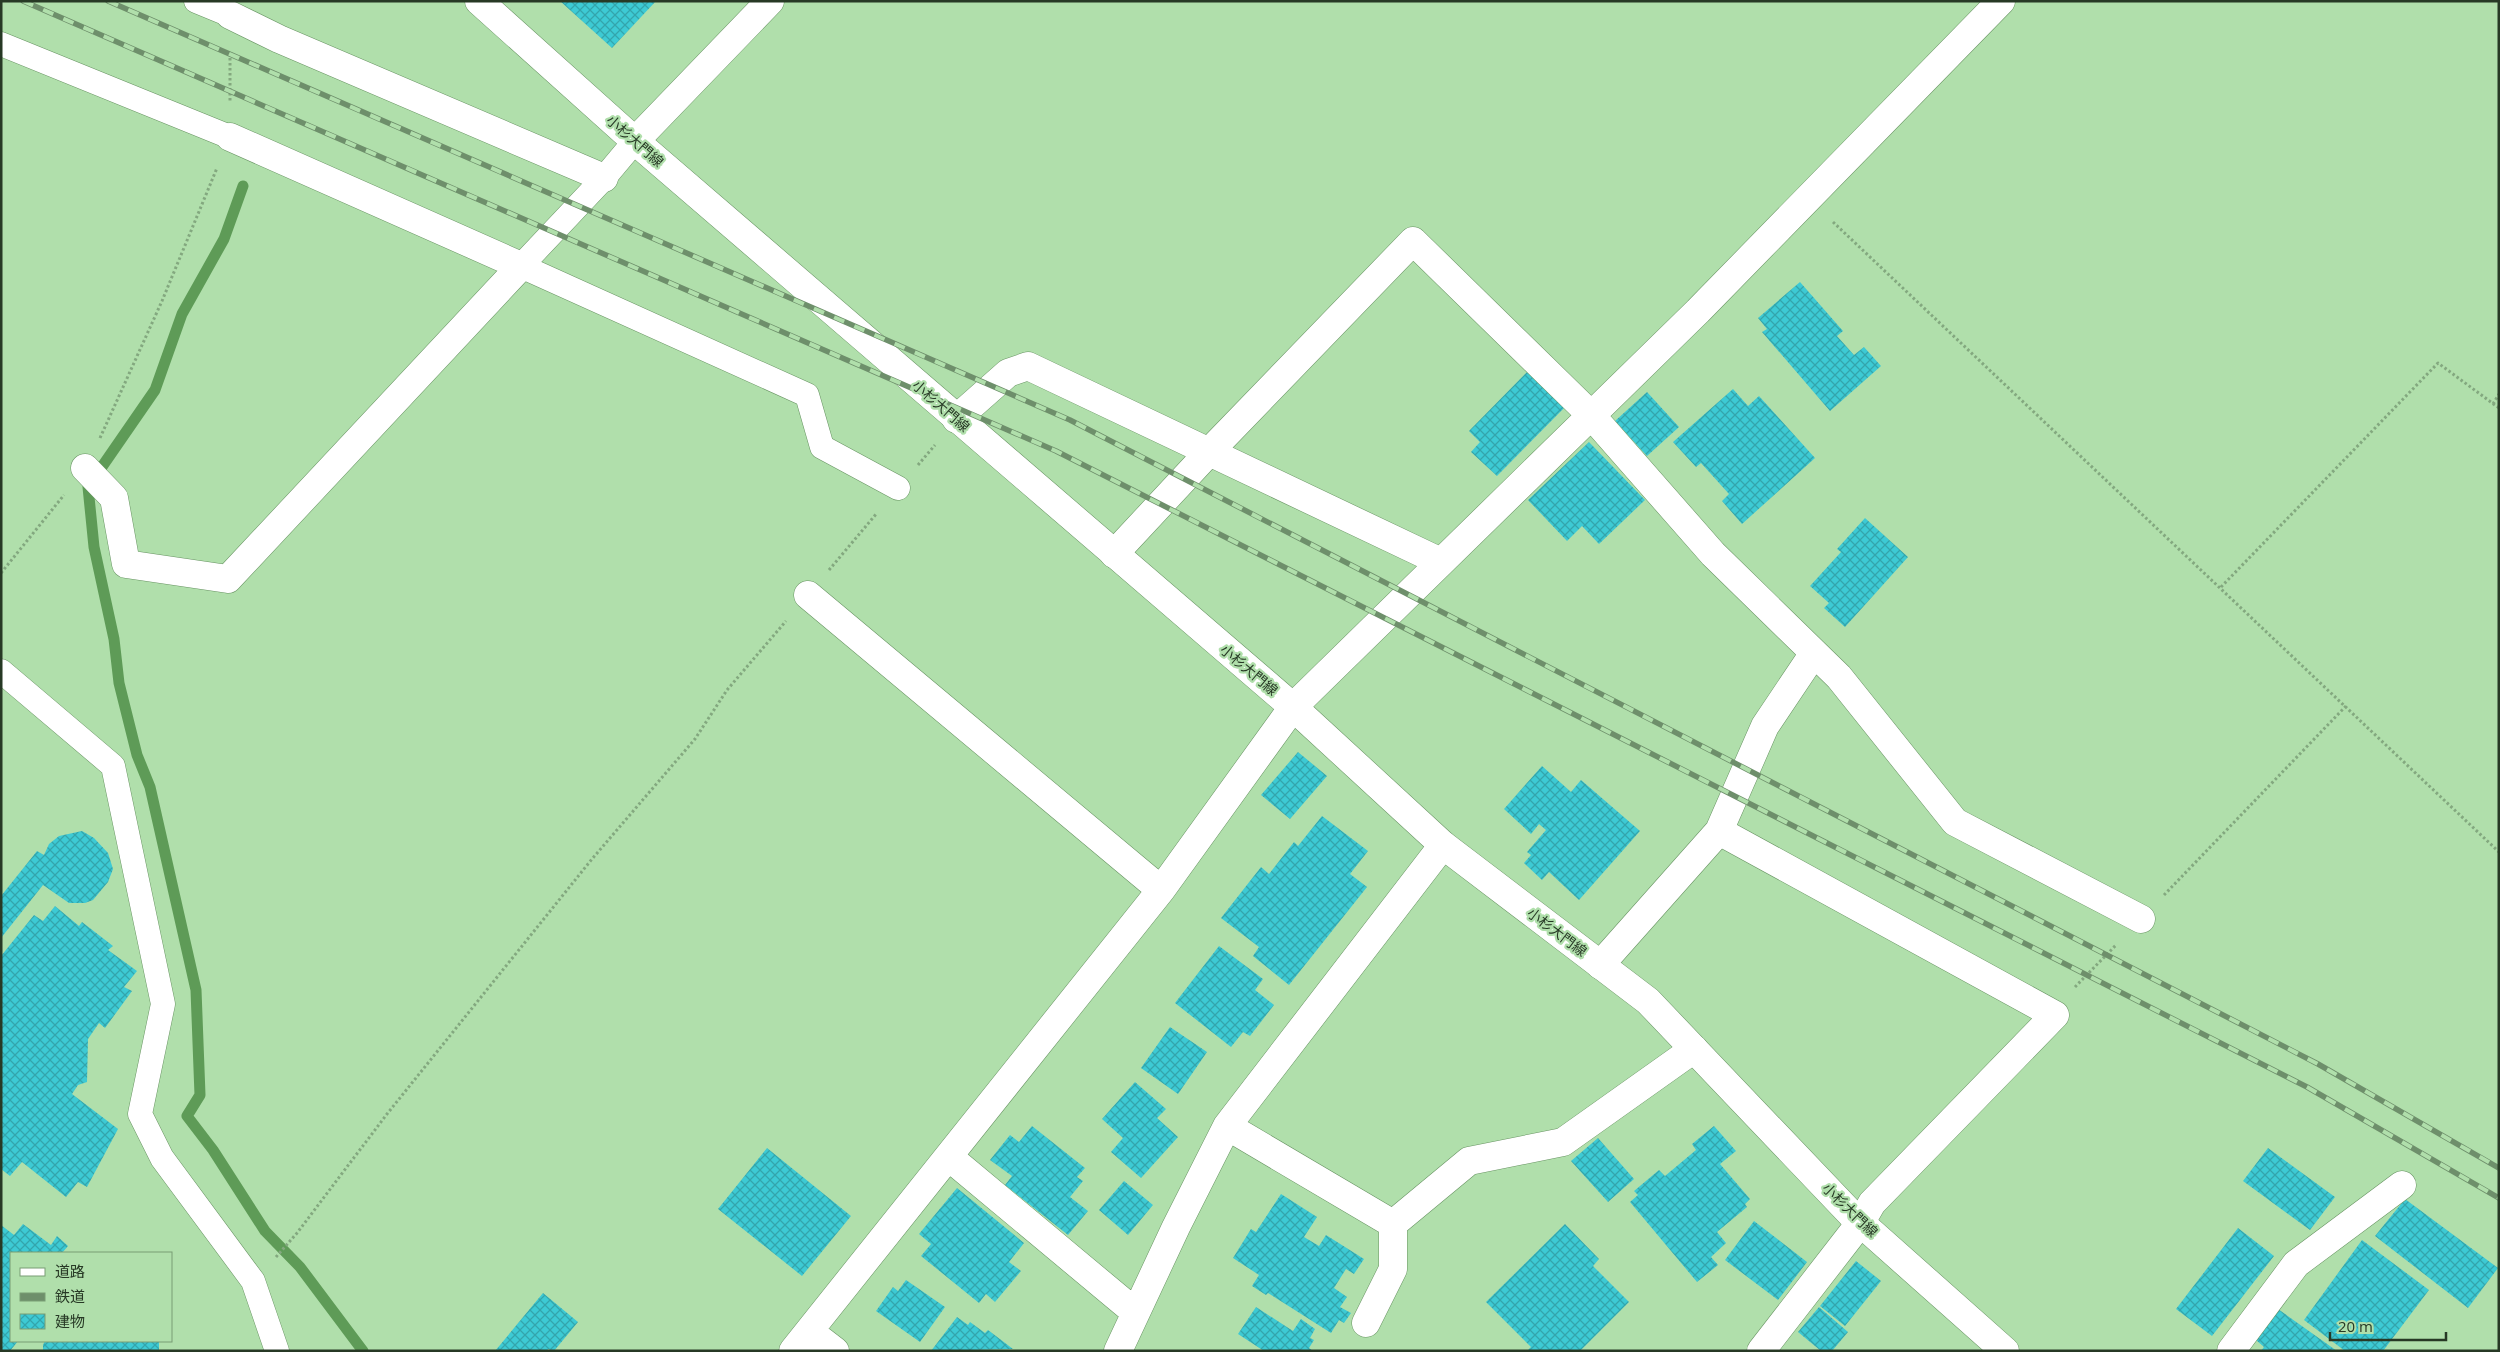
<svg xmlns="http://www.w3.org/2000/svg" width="2500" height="1352" viewBox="0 0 2500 1352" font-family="'Open Sans','Noto Sans JP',sans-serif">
<defs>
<pattern id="building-cross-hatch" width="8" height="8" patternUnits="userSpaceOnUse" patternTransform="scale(1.25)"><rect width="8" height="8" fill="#3dcad4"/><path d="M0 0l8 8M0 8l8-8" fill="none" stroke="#33a5ac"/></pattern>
</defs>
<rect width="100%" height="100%" fill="#b0dfab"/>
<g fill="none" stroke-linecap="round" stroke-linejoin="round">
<path stroke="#5e9b57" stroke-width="11" d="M243,186l-19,53 -42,75 -27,76 -67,97 6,60 20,92 5,44 18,72 13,32 46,203 4,105 -13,21 26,34 52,81 35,36 63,84"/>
</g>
<path fill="url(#building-cross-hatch)" d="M560,1h96l-44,47z
M1800,282l43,49 -6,5 17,19 10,-8 17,19 -51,45 -68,-79 5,-3 -9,-11z
M1531,368l37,36 -71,72 -26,-24 9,-10 -11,-11z
M1733,389l15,17 11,-10 56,62 -73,66 -20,-23 7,-7 -28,-31 -5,4 -23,-25z
M1647,392l32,35 -32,29 -32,-35z
M1589,442l56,58 -46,44 -17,-18 -15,15 -39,-41z
M1865,518l43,39 -63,70 -21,-19 5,-5 -19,-17 31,-34 -4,-3z
M1298,752l29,24 -37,43 -29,-24z
M1542,766l29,26 10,-12 59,51 -61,69 -30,-28 -7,8 -18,-17 7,-8 -4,-3 19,-22 -7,-6 -8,10 -27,-25z
M1322,816l46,35 -18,23 17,13 -78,98 -36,-29 6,-9 -38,-29 40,-51 8,7 25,-32 4,4z
M82,831l12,7 14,15 5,16 -5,13 -15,18 -8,3h-16l-26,-18 -42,53v-42l36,-45 7,4 5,-11 10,-8z
M55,906l24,20 3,-4 31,24 -5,4 29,21 -13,16 8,4 -27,37 -6,-5 -11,16 -1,43 -9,3 -6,9 46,35 -31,58 -9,-5 -12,15 -44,-35 -12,14 -9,-7v-213l33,-41 9,6z
M1219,946l44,33 -8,11 19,15 -24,31 -7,-4 -12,15 -56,-44z
M1170,1027l37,25 -29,42 -37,-26z
M1135,1082l31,27 -9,9 21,19 -37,41 -30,-26 12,-14 -21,-19z
M1032,1126l53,42 -8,9 6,4 -13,16 18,14 -20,24 -63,-50 7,-9 -22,-16 20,-25 9,7z
M1714,1126l22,25 -16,13 30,35 -5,5 2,3 -30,25 9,11 -15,14 7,8 -21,17 -67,-80 8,-7 -4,-4 25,-21 6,6 31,-26 -4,-6z
M1598,1138l36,41 -26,23 -37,-41z
M767,1148l84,68 -49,60 -84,-67z
M2268,1148l67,49 -25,33 -67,-49z
M1124,1181l29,24 -25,30 -29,-25z
M957,1188l67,55 -15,19 12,9 -26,31 -9,-8 -7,9 -58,-47 10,-12 -12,-10z
M1281,1194l36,23 -13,20 15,9 7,-11 38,24 -10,15 -8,-5 -12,19 13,9 -7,10 11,6 -7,10 -5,-3 -8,13 -63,-40 -2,2 -14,-9 7,-11 -26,-17 18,-29 5,3z
M2405,1199l93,69 -30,40 -93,-72z
M1754,1221l53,41 -29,38 -53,-40z
M23,1224l28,21 6,-9 11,10 -6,7h-51v88h7l-8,10h-9v-126l13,10z
M1565,1224l34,35 -6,7 36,36 -49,49h-53l4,-4 -45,-45z
M2238,1228l36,28 -62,80 -36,-27z
M2362,1240l67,50 -46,61h-38l-41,-31z
M1856,1261l25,20 -36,45 -25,-20z
M906,1280l39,27 -25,35 -44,-31 17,-24 5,4z
M543,1293l35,29 -24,29 -6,-2 -1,2h-52z
M1256,1307l37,24 8,-12 14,10 -5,9 4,2 -5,8 4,3h-49l-26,-17z
M1819,1307l29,25 -16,19h-11l-23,-19z
M2278,1309l59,42h-76l3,-4 -8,-7z
M957,1317l11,8 2,-3 15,11 3,-3 25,19 -82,2z
M45,1341h114v10h-116v-6z"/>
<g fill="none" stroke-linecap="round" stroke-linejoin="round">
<g stroke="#689463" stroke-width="25">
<path id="lane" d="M196,1l34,14
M1,44l229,93
M635,141l-31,37 -83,88 286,129 15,52 76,41
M1,671l112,95 50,238 -23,110 22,44 91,123 24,70"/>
</g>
<g stroke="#689463" stroke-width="29">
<path id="street" d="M230,15l49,24 325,139
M635,141l135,-140
M956,419l52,-46 20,-7 413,196
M85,468l29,30 12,66 102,15 293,-313 -291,-129
M1114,554l95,-102 204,-211 178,174 122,139 126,123 116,145 186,97
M808,595l353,295
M1719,831l46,-105 49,-73
M1600,965l119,-134 336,184 -183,188 -11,19 -100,129
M1227,1126l166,98
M949,1157l186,155
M1366,1323l27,-54v-45l76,-63 94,-19 131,-93
M809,1331l26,20
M793,1351l368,-461 132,-183 405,-396 303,-310
M1118,1351l58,-124 51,-101 216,-281
M2231,1351l65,-87 106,-79"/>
</g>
<g stroke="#689463" stroke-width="29">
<path id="secondary" d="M479,1l156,140 658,566 150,138 205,156 205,215 152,135"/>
</g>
<path stroke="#83a87f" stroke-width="3" stroke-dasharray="2.5 2.5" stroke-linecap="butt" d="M230,53v49
M1833,222l666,630
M2493,404l6,-10
M100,438l62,-137 55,-133
M918,465l17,-20
M829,570l48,-57
M1,573l63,-78
M2221,587l217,-224 61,45
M2164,895l182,-189
M2075,987l41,-42
M276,1257l21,-24 90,-119 205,-255 103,-120 32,-49 59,-69"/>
<use href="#lane" stroke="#fff" stroke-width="24"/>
<use href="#street" stroke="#fff" stroke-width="28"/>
<use href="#secondary" stroke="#fff" stroke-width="28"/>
<g stroke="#6e8f6b" stroke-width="5.5">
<path id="rail" d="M23,1l1033,450 1251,636 192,111
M108,1l962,419 1248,644 181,104"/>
</g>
<use href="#rail" stroke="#b0dfab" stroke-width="4" stroke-dasharray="11" stroke-linecap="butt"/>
</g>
<g text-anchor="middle" stroke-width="4.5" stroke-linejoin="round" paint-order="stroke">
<g font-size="14" fill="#273925" stroke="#b0dfab">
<text transform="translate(635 141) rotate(41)" y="5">小杉大門線</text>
<text transform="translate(941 406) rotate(41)" y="5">小杉大門線</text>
<text transform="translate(1249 670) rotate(40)" y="5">小杉大門線</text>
<text transform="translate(1557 932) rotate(37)" y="5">小杉大門線</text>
<text transform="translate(1850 1210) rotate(44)" y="5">小杉大門線</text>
</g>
</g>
<rect width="2500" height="1352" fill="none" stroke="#273925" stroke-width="5"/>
<rect x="10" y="1252" width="162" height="90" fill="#b0dfab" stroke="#799d75"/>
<rect x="20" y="1268" width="25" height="8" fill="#ffffff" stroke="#799d75"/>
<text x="55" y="1277" font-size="15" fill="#273925">道路</text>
<rect x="20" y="1293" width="25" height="8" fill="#6e8f6b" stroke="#799d75"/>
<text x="55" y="1302" font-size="15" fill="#273925">鉄道</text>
<rect x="20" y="1314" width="25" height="15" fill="url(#building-cross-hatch)" stroke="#799d75"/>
<text x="55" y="1327" font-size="15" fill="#273925">建物</text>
<path d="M2330 1332v8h116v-8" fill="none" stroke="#273925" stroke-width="2.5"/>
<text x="2338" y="1332" font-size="15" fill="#273925" stroke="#b0dfab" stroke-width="4" paint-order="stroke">20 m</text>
</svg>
